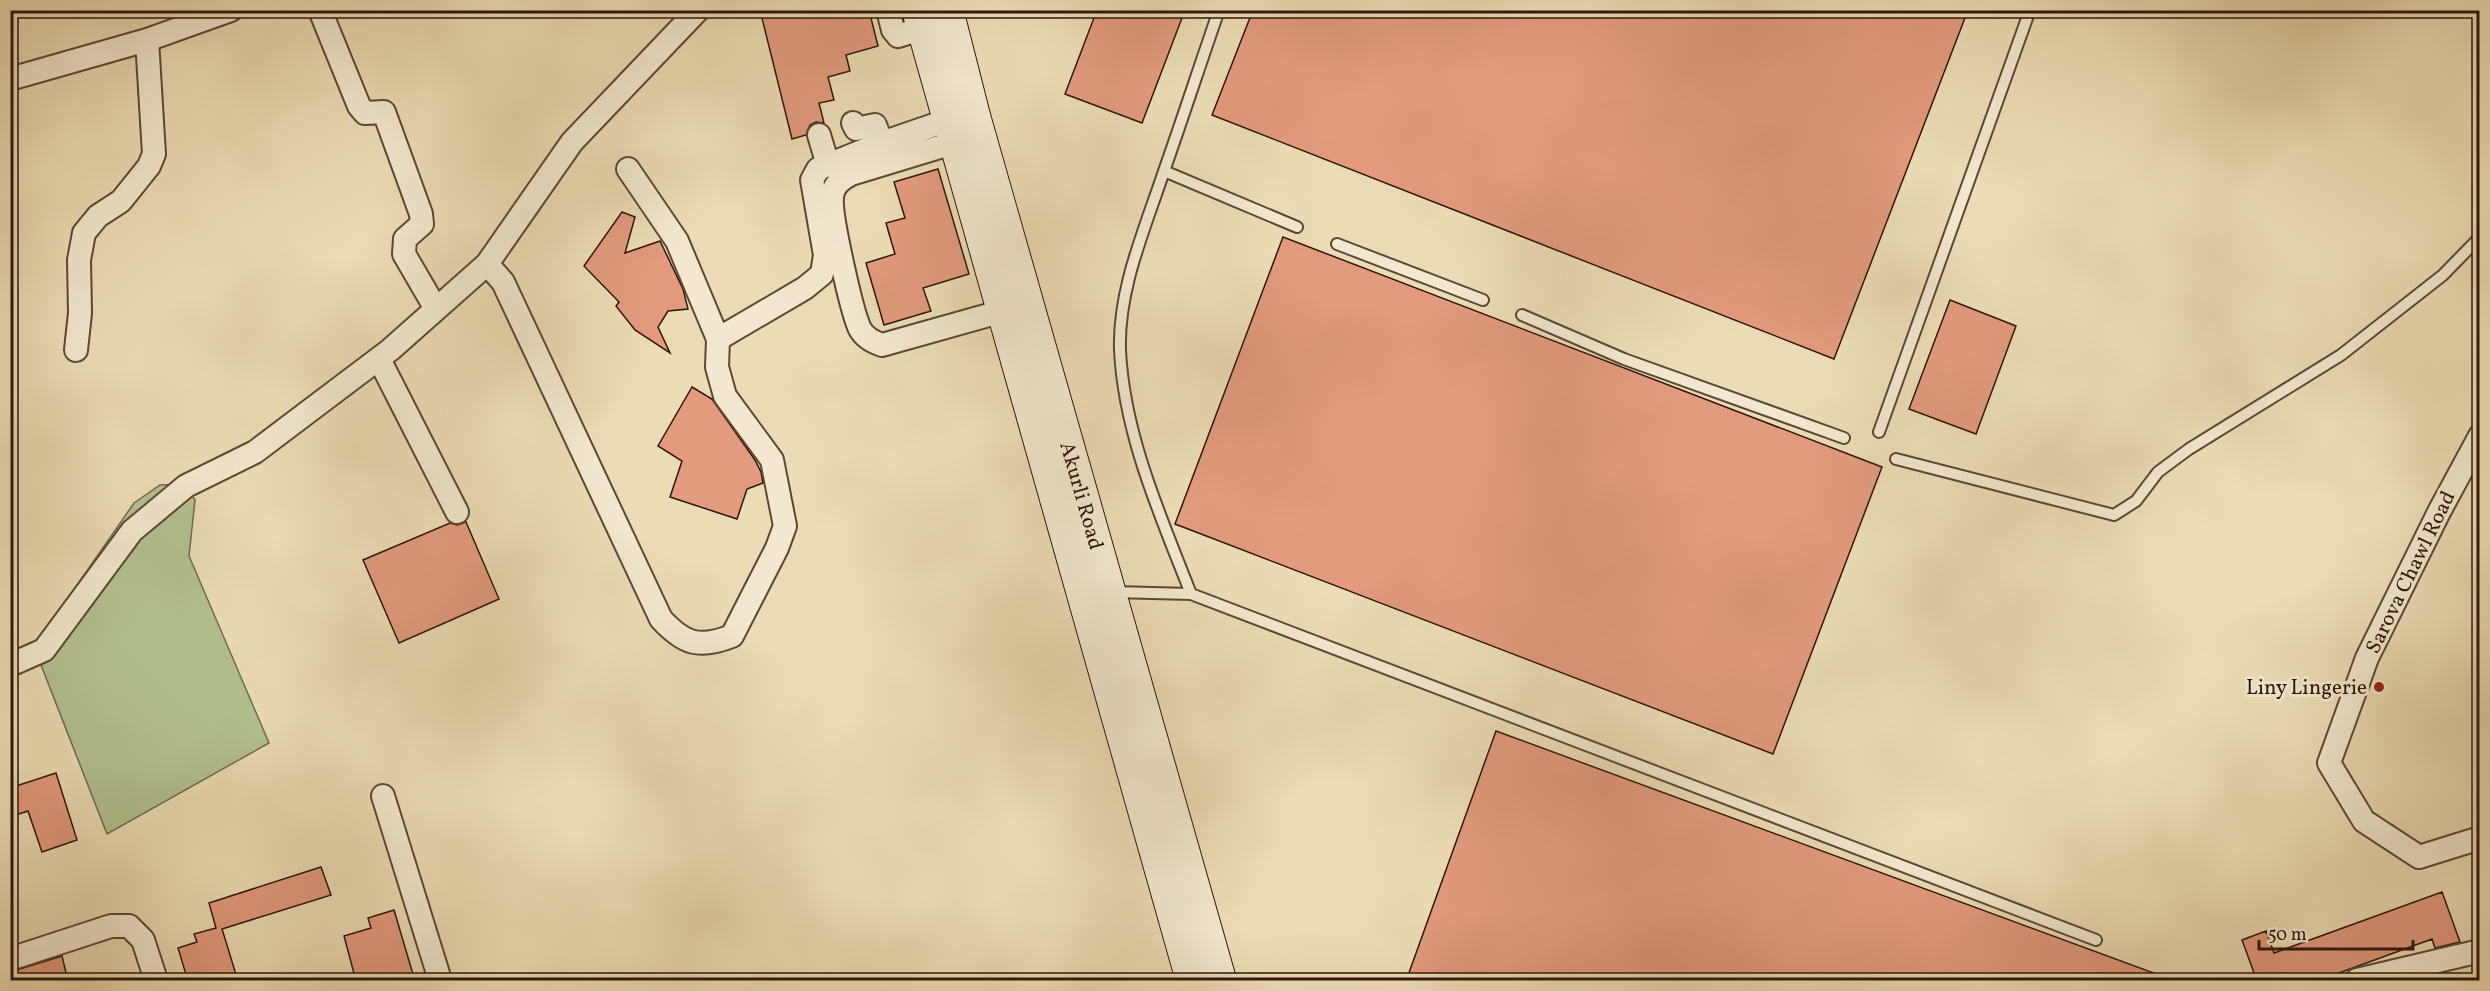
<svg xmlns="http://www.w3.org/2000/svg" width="2490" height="991" viewBox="0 0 2490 991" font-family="Vollkorn,serif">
<rect width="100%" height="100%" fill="#ecdcb5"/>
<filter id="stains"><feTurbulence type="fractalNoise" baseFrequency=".00333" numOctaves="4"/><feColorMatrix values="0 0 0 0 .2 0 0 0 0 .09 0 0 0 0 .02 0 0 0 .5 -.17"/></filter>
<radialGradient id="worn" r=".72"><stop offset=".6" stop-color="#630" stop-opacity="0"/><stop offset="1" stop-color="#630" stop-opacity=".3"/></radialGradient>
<path fill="#b3c191" stroke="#706c4e" stroke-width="1.5" d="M184,484l11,16 -6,56 80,187 -162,91 -73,-187 100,-144 26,-18z"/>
<path fill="#e39a7e" stroke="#2d170a" stroke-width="1.5" d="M760,10h109l9,36 -32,9 4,16 -22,6 6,23 -15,3 5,20 -8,-1 -6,3 -4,10 -14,4z
M1097,10h88l-43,113 -77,-29z
M1253,10h715l-134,349 -622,-244z
M938,169l31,105 -46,14 8,23 -47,14 -18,-62 29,-9 -9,-31 19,-5 -11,-36z
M622,212l13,5 -10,36 35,-12 23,48 5,20 -20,2 -10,16 12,26 -35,-23 -19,-24 3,-4 -35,-36z
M1283,237l599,230 -109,287 -598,-230z
M1950,300l66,26 -40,108 -67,-25z
M692,387l20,12 43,61 6,12 2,11 -16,6 -10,30 -67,-22 12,-36 -24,-15z
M466,522l33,77 -100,44 -36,-83 87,-37 7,2z
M1496,731l674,248v2h-764z
M56,773l21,67 -35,12 -14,-41 -18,6v-29z
M321,867l10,28 -109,34 16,52h-50l-10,-33 19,-6 -3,-8 22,-6 -7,-25z
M2442,892l18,50 -25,6 -3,-9 -115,42h-60l-15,-41 24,-9 8,22z
M394,910l21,71h-59l-12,-45 27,-8 -3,-10z
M62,956l6,25h-58v-9z"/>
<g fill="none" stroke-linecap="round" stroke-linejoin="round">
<g stroke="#5d4835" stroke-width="14">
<path id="lane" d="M1164,171l133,56
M1337,244l146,56
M1522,315l102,44 220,79
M1879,432l151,-422
M1896,459l218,56 22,-14 22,-29 31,-23 152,-94 102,-80 37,-38
M1113,592l78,2 905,346
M1191,594c-30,-77 -67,-159 -71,-244 -2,-60 24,-119 43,-176 19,-54 37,-109 56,-164"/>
</g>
<g stroke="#5d4835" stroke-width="26">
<path id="street" d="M320,10l39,96 6,7 19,-1 37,102 1,10 -17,15 -1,15 32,55
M888,10l5,20 5,6 25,-8
M10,79l137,-39 84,-30
M853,123l3,6 19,-4 7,18
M819,135l9,30
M956,142l-105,32c-10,5 -19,12 -19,24 -2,17 20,115 28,131 5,9 13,13 22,16l135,-38
M487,264l16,18 158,337c23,25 38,30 71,17l45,-88 8,-22 -13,-66 -47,-64 -8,-29 1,-28 -41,-98 -49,-72
M718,339l87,-51 17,-14 3,-19 -13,-75 6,-11 64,-26 81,-28
M76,350l4,-37 -1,-53 5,-27 14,-17 23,-15 28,-35 5,-12 -7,-114
M379,359l78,153
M2480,436l-41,76 -72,146 -38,105 35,58 55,36 61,-19
M10,665l34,-15 88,-119 54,-45 69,-34 135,-102 97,-86 85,-122 126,-132
M383,796l57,184
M10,959l101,-33h18l14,14 13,40
M2357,980l123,-29"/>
</g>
<g stroke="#2d170a" stroke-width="34">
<g id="secondary">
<path d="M918,10l274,970"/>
<path id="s1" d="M947,10l27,106 246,864"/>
</g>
</g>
<use href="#lane" stroke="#f3e8cf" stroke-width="10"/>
<use href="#street" stroke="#f3e8cf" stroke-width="22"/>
<use href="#secondary" stroke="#f3e8cf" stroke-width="32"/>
</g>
<circle fill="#8f2418" stroke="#f3e8cf" stroke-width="2" cx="2379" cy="687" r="6"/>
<g text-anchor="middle" stroke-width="6" stroke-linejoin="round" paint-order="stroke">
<g font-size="21" fill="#2d170a" stroke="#f3e8cf">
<text dy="7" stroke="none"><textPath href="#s1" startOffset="504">Akurli Road</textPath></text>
<text transform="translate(2410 572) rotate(-64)" y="7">Sarova Chawl Road</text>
</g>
<g font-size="21" fill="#2d170a" stroke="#f3e8cf" text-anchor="end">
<text x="2367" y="694">Liny Lingerie</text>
</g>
</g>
<rect width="2490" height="991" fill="none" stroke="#ecdcb5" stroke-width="36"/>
<rect x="12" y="12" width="2466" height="967" fill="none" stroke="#2d170a" stroke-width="3"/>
<rect x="18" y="18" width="2454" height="955" fill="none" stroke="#2d170a" stroke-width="1.5"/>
<path d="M2259 940v9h154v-9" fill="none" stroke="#2d170a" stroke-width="3"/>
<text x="2268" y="940" font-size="18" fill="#2d170a" stroke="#f3e8cf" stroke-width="4.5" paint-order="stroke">50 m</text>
<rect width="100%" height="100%" filter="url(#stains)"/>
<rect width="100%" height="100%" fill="url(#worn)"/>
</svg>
